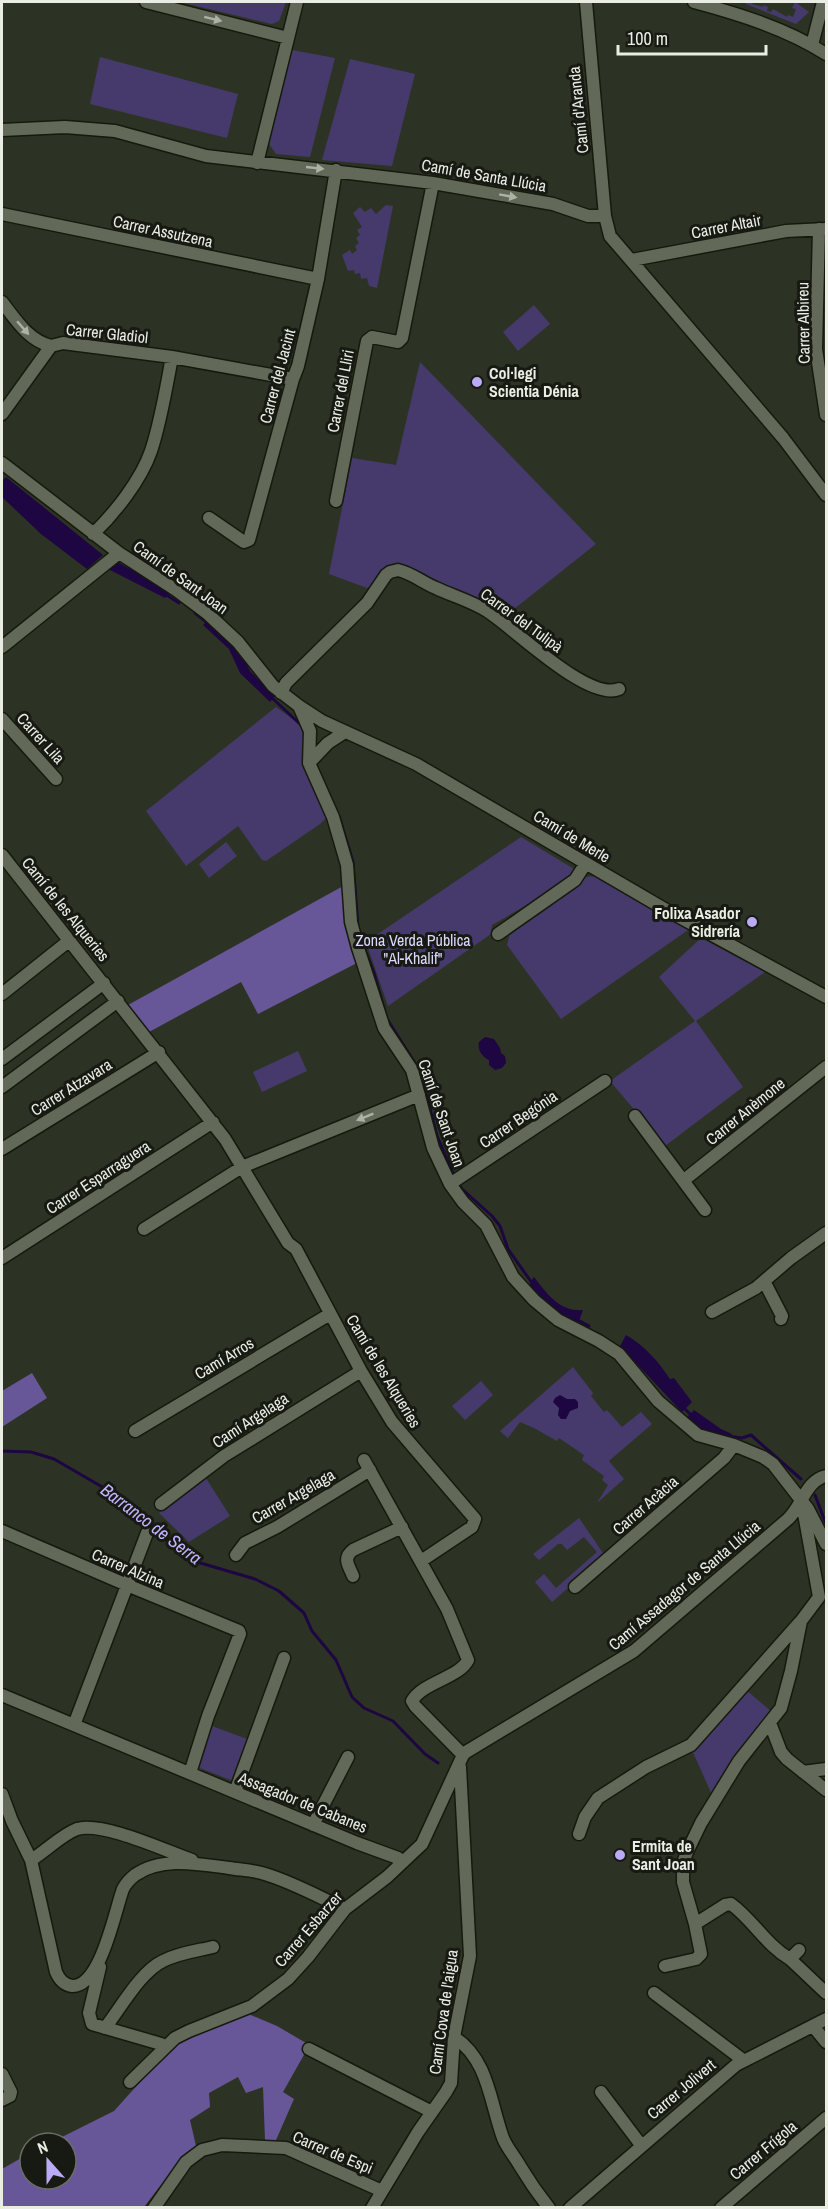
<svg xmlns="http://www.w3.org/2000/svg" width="828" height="2209" viewBox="0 0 828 2209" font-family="'Archivo Narrow',sans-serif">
<rect width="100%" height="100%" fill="#2d3324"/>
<path fill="#463a6c" d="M180,2h106l-7,19 -7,3z
M745,2h8l-1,2 11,3 1,-2 4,2 -1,4 4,1 2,-3 14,8 1,-2 5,2 3,-8 -4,-1 3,-6 14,10 -13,12 -50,-20z
M292,50l43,8 -25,99 -34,-3 -7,-10z
M100,57l138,37 -11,44 -137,-34z
M350,59l65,15 -23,92 -70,-6z
M386,205l7,1 -16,82 -8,-2 -2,-8 -6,1 -1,-6 -5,1 -1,-4 -6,1 -6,-16 8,-5 2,4 5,-4 -2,-4 4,-3 -3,-5 4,-3 -3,-5 5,-3 -9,-14 7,-6 5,5 6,-4 5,6z
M534,305l16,19 -32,27 -15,-19z
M420,362l176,182 -92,73 -96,-47 -41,18 -38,-14 23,-116 44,7z
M276,707l22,16 5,10 1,9 -2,15 25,60 -7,7 -54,37 -4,-1 -24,-34 -52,40 -40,-55z
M521,837l53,32 -2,8 -3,4 -77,44 -1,9 -103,72 -22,-64z
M226,842l11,14 -28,22 -10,-14z
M596,876l92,54 -127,89 -54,-74 3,-12 7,-7 69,-49z
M701,938l64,34 -69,49 47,66 -78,59 -55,-65 85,-60 -36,-44z
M298,1051l9,20 -45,21 -9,-20z
M573,1367l20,26 -2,3 13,16 3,-2 15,17 19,-15 11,12 -43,37 15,18 -27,24 11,-18 -6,-5 2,-4 -22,-16 2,-5 -25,-17 -2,3 -23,-13 -14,-6 -12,16 -8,-7z
M481,1381l12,14 -28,25 -13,-14z
M204,1475l26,41 -41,26 -30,-29z
M579,1518l26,38 -53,46 -17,-20 9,-8 12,14 41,-36 -13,-15 -17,13 -5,-6h-4l-19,16 -6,-6z
M746,1690l26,22 -59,85 -21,-47z
M212,1726l38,14 -14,42 -39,-15z"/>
<path fill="#675798" d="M345,885v39l12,39 -99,51 -17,-32 -92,50 -21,-27z
M32,1373l15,25 -45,29v-36z
M246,2013l31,13 29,17 -1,10 -22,39 11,7 -18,41h-11l-2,-53 -17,6 -8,-16 -29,16 1,14 -20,13 6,26 -19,18 -33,43h-142v-38l28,-16v26h36v-36h-16l64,-32 46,-51 27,-24z"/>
<path fill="#1d0641" d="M6,477l97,78 -16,14 -46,-35 -39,-37v-16z
M117,562l45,24 9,7 -6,5 -57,-29z
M208,620l31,29 11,22 25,25 -5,6 -30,-29 -11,-24 -26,-24z
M485,1037l9,2 6,9 1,5 4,3 1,7 -4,5 -7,2 -6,-5v-5c-7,-3 -12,-11 -10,-18z
M534,1277c13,17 26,35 49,33l-4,11 -5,1 -21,-13 -23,-21v-6z
M626,1335c19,11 32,26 44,44l4,-1 18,24 -10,10 -62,-66z
M560,1395l7,4h8l3,3v6l-8,3 -4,8h-5l-3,-4 1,-7 -6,-6 2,-4z
M694,1410l27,19 11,5 -3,5 -31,-10 1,-2 -12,-10z"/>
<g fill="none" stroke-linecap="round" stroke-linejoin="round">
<path stroke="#1d0641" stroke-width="3" d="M165,594l14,9
M195,613l14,11
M270,696l30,28
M339,816l14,46 5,65
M362,942l12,31 13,46 33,52 17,65 17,40
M457,1182l5,7 30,27 8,10 8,23 24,34
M576,1319l13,7
M683,1407l10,10
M727,1436l15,2 9,-3 50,44
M2,1451l29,1 23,7 57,33 21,23 25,15 20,21 20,11 58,17 24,12 25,22 8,18 24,29 16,37 12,11 29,13 32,33 13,9
M815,1495l11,29"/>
<g stroke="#151a0d" stroke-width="15">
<path id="street" d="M146,2l142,36
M586,2l19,214 5,20 173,202 43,57
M694,2c45,12 93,27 132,52
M812,45l11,-43
M2,130l63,-3 50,4 91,25 227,27 120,21 35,12h17
M257,163l40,-161
M2,214l316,65
M819,229l-3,120 10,66
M632,260l154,-29 40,-2
M2,302c14,18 26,38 49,44
M2,414l49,-68 12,-3 109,14 121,22
M2,463l117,90 57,37 32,24 30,28 35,44 26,20 23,15 94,43 245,143 165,90
M336,501l31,-160 5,-4 26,5 4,-4 31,-155
M209,518l32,22 3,2 5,-2 44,-161 5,-13 20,-87 18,-109
M93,534c22,-21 48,-54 58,-83 10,-30 15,-63 21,-94
M2,647l117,-94
M281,693l5,-10 81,-80 19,-28 4,-3 8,-2c14,3 25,13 38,18 17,8 35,13 51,23 27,17 101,91 132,78
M299,706l11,25 -1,32 24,54 14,48 4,57 7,26 26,80 28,42 21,78 17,36 13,18 23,23 27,52 21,23 24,20 41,21 20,13 39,47 40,34 36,10 29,12 10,7 35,45 18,35
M2,719l54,60
M309,763l19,-20 17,-11
M2,855l223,284 63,104 8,6 65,122 31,51 83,97 -3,8 -51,34
M498,934l77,-54 11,-17
M2,994l68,-54
M2,1059l102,-76
M2,1087l116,-86
M635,1116l70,94
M2,1149l157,-97
M684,1180l142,-113
M450,1184l155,-103
M144,1229l98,-62 177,-72
M2,1258l211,-136
M764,1281l18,35 -1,3
M712,1312l44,-24 35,-30 35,-25
M135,1431l195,-117
M364,1460l83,149 21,51c-9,18 -45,22 -56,41l3,5 48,49
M161,1504l63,-48 137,-85
M2,1531l125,54 112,46 1,3 -32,82 -18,57
M236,1555l9,-12 32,-16 93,-57
M353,1576c-4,-10 -11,-18 0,-26l49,-23
M575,1587l149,-129 10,-13
M2,1695l355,148 41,15 5,4
M770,1723l11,29 6,7 39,31
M74,1725l73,-192
M803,1772l23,-3
M235,1792l49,-134
M2,1794l10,27 19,39 25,112c3,7 8,13 16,14 29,1 43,-76 51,-97 3,-6 7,-10 12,-14 27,-19 64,-11 94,-7 12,2 24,2 36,6 27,8 54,23 80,35
M313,1825l35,-68
M579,1834l6,-17 13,-19 48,-31 45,-22 109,-123
M31,1860c15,-9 30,-25 46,-31 25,-8 89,22 115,31
M695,1924l30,-19 6,-1c22,16 35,41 59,55l9,-9
M790,1959l36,34
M665,1966l31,-7 5,-5 -6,-30 -12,-42v-19l4,-11 14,-29 38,-62 42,-53 10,-37 10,-50 18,-24 -16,-89
M100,1967l-11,46 3,11 69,20 3,3
M654,1993l89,67
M813,2026l13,16
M105,2028c15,-19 36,-57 58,-67 15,-8 33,-10 50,-14
M454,2037c35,23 36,66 49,101 4,10 12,19 17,28 9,15 18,28 29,42
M309,2049l123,63
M2,2074l9,18 -1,4 -8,4
M130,2082l45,-44 14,-7 63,-25 36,-27 20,-22 37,-48 42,-32 35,-33 41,-89 3,-3 168,-101 154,-132c15,-14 17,-38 38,-43
M601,2092l40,53
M154,2208l32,-46 16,-12 20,-5 64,3 96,43
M372,2208l46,-76 28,-40 5,-9 3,-46 16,-81 -10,-189
M570,2208l166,-143 90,-46
M721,2208l105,-90"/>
</g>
<use href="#street" stroke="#636959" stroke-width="12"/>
</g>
<defs><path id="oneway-solid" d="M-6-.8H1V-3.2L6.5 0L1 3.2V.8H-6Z" transform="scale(1.5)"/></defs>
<g fill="#adb2a5">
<use href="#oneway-solid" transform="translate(213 19) rotate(14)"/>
<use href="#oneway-solid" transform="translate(315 168) rotate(6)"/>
<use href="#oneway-solid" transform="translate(508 196) rotate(10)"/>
<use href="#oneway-solid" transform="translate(23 328) rotate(49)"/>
<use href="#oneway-solid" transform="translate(365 1117) rotate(158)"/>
</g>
<g fill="#bbaaf6" stroke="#171913" stroke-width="2">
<circle cx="477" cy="382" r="6"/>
<circle cx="752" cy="922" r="6"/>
<circle cx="620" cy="1855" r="6"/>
</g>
<g text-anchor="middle" stroke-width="6" stroke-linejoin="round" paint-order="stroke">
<g font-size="16" fill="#e9ede3" stroke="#171913">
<text transform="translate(578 110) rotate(-96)" y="6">Camí d'Aranda</text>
<text transform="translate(484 175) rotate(10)" y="6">Camí de Santa Llúcia</text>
<text transform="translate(726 226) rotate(-11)" y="6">Carrer Altair</text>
<text transform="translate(163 231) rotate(12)" y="6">Carrer Assutzena</text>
<text transform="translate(803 323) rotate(-91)" y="6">Carrer Albireu</text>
<text transform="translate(107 333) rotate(6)" y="6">Carrer Gladiol</text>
<text transform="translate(277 376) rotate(-75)" y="6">Carrer del Jacint</text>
<text transform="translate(340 391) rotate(-79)" y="6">Carrer del Lliri</text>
<text transform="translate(181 577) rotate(36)" y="6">Camí de Sant Joan</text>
<text transform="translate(522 620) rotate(36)" y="6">Carrer del Tulipà</text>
<text transform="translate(41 738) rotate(48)" y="6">Carrer Lila</text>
<text transform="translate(572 836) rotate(31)" y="6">Camí de Merle</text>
<text transform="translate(66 909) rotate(51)" y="6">Camí de les Alqueries</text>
<text transform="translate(71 1087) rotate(-32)" y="6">Carrer Atzavara</text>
<text transform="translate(745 1111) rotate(-39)" y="6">Carrer Anèmone</text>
<text transform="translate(442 1113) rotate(71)" y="6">Camí de Sant Joan</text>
<text transform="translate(518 1119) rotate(-34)" y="6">Carrer Begónia</text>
<text transform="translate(98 1177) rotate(-33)" y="6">Carrer Esparraguera</text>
<text transform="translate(224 1358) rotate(-31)" y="6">Camí Arros</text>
<text transform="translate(384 1371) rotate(59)" y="6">Camí de les Alqueries</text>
<text transform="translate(250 1420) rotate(-33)" y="6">Camí Argelaga</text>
<text transform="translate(293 1496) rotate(-30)" y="6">Carrer Argelaga</text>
<text transform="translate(645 1505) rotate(-41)" y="6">Carrer Acàcia</text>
<text transform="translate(128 1568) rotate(23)" y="6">Carrer Alzina</text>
<text transform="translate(684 1585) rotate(-40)" y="6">Camí Assadagor de Santa Llúcia</text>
<text transform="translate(303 1802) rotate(22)" y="6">Assagador de Cabanes</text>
<text transform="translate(308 1929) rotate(-49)" y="6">Carrer Esbarzer</text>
<text transform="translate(443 2012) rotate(-82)" y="6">Camí Cova de l'aigua</text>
<text transform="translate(681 2089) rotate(-40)" y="6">Carrer Jolivert</text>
<text transform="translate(763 2150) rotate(-40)" y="6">Carrer Frígola</text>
<text transform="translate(333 2152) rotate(23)" y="6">Carrer de Espi</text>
</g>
<g font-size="16" font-weight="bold" fill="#e9ede3" stroke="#171913" text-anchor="start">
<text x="489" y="379">Col·legi<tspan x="489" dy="18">Scientia Dénia</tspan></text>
<text x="740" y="919" text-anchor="end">Folixa Asador<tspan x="740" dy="18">Sidrería</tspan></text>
<text x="632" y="1852">Ermita de<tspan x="632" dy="18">Sant Joan</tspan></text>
</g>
<g font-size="16" fill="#dfd8fe" stroke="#171913">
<text x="413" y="946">Zona Verda Pública<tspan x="413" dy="18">"Al-Khalif"</tspan></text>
</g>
<g font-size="18" font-style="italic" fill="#c3b3fe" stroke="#171913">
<text transform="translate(151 1524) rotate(37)" y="6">Barranco de Serra</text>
</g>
</g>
<rect width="828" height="2209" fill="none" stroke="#e9ede3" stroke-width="6"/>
<g transform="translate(48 2161) rotate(339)"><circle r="28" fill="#171913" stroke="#6b6e66" stroke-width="1.5"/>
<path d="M0-4.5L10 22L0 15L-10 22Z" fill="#bbaaf6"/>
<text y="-9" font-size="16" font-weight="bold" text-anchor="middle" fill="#e9ede3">N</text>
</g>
<path d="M618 45v9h148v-9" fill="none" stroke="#e9ede3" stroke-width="3"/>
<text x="627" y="45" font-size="18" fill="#e9ede3" stroke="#171913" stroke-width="4.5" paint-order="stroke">100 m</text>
</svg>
